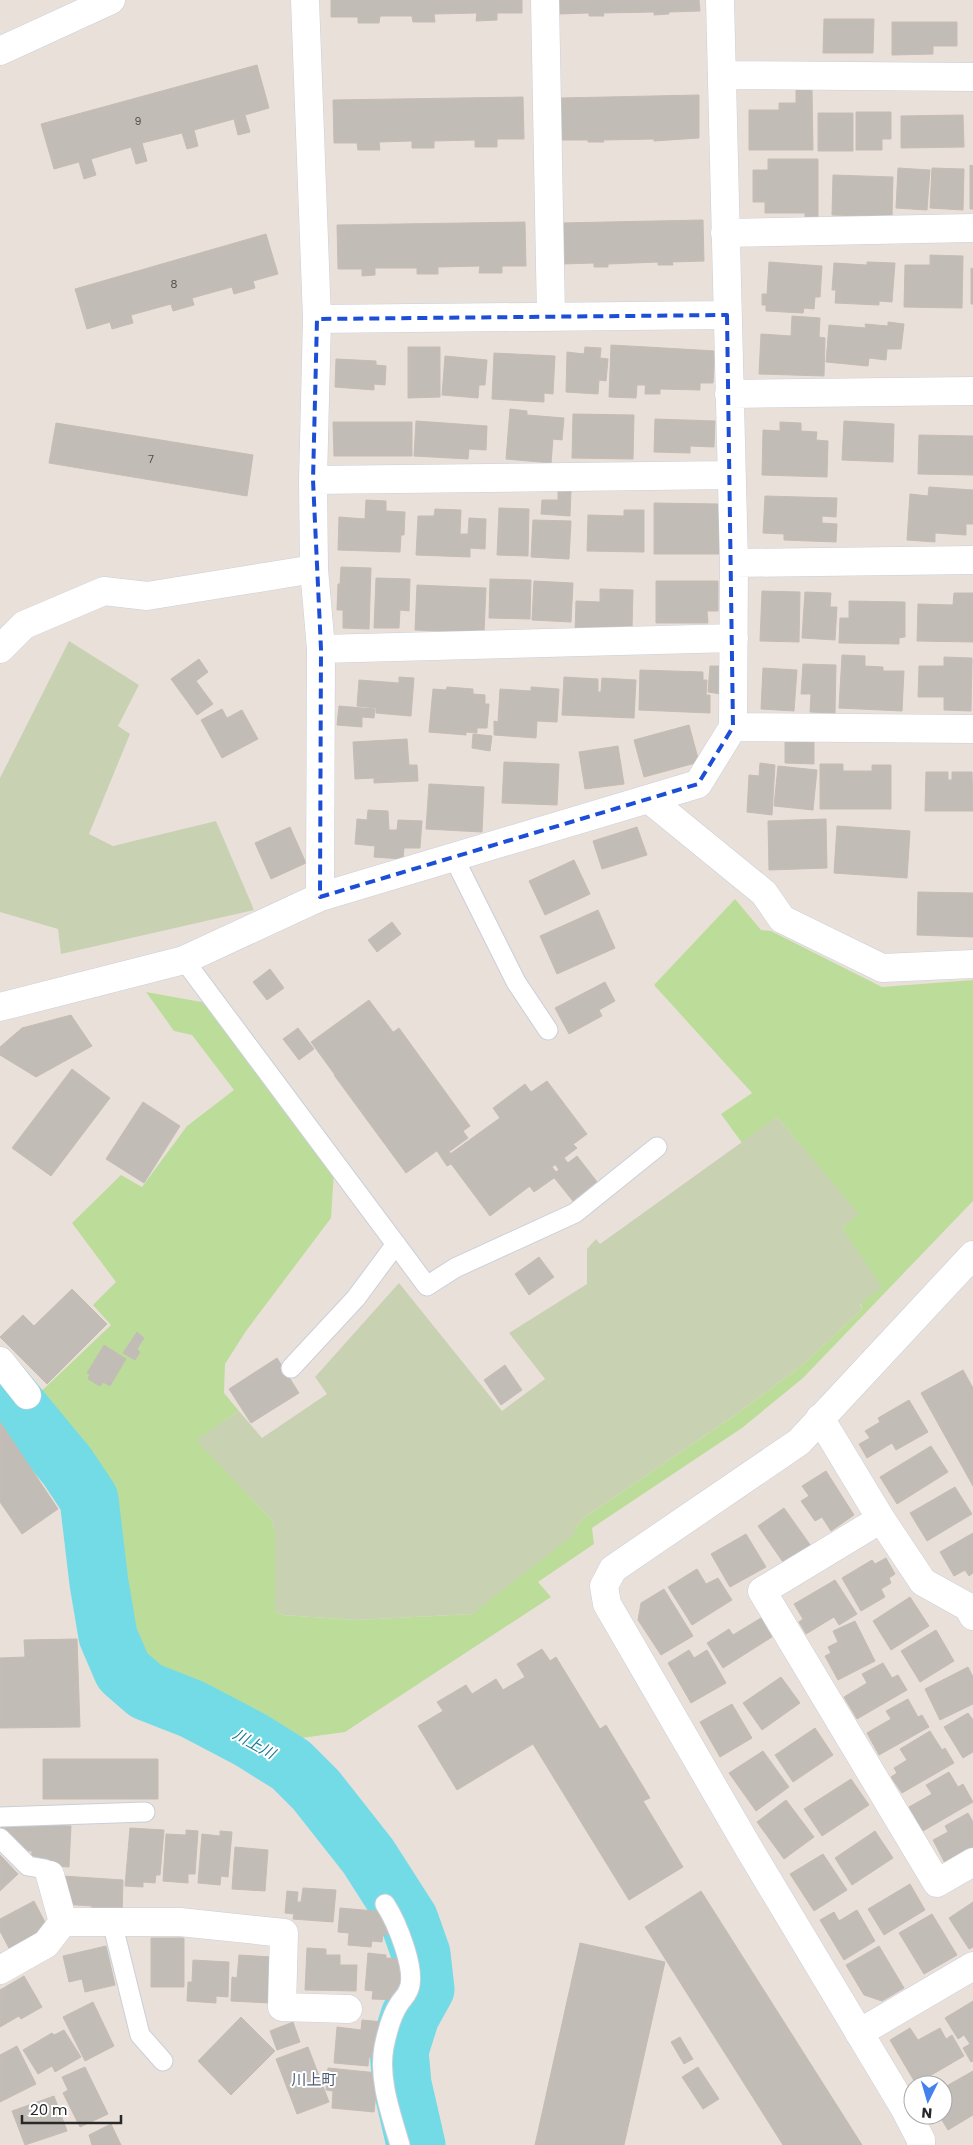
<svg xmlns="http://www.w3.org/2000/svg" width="973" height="2145" viewBox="0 0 973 2145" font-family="Poppins,'Noto Sans JP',sans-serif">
<rect width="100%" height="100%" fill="#eae0da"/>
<path fill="#bcdd9a" d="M735,899l26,31 10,1 111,56 91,-7v221l-170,177 -61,50 -150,100 2,16 -56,38 13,15 -206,135 -73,10 -113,-53 -24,-20 -15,-27 -10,-30 -10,-58 -6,-56 -24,-37 -41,-58 82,-78 -18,-20 23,-23 -44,-59 49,-48 21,12 45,-61 47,-36 -42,-55 -18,-4 -28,-39 61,11 127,168 -3,47 -85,113 -21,33 -1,29 15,18 -42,29 75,80 3,11v80l7,4 75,5 115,-6 102,-85 11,-12 150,-102 70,-52 57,-54 -20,-81 16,-14 -81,-97 -35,26 -21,-29 31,-21 -98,-108z"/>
<path fill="#c8d2b3" d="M69,641l70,44 -21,41 12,8 -41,100 24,12 103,-25 38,89 -193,44 -3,-25 -58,-17v-134z
M777,1117l82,97 -17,14 40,59 -22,17 2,5 -57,54 -70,52 -150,102 -11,12 1,5 -103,80 -115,6 -75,-5 -7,-4v-80l-3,-11 -76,-80 43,-29 23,27 65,-44 -12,-17 84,-94 103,128 43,-32 -36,-46 78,-49v-35l9,-10 4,5z"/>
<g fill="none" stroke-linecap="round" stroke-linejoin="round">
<path stroke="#73dbe6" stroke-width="59" d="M0,1385l67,81 22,33 10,84 9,53 15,35 23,20 46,18 59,31 40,25 25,25 52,66 41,64 12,34 4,35 -15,27 -11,35 3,33 14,61"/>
</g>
<path fill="#c2bcb6" stroke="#c5bcb4" d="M331,0h191v13h-25v7l-21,1 1,-8 -43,1 1,8h-22l-1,-6h-32l-1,7h-21v-6h-27z
M559,0h140l1,11 -31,1v2l-15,1v-3l-51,1 1,3h-15v-3l-30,1z
M824,19h50l-1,34h-50z
M892,22h65v24h-24v8l-41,1z
M257,65l12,43 -24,7 5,17 -12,3 -4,-16 -40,11 4,16 -11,3 -5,-16 -40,10 5,18 -11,3 -5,-17 -40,12 5,16 -12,4 -5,-17 -25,7 -13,-45z
M796,90h16l1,60h-64v-40h30v-7h17z
M699,95v43l-45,3v-2l-51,1 1,2h-16v-2h-27l-1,-42z
M523,97l1,42h-27v8h-22v-7l-41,1v7h-22v-7l-33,1 1,8h-22l-1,-7h-23l-1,-43z
M856,112h35v27h-9v11h-26z
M818,113h35v38h-35z
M963,115l1,32 -63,1v-32z
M768,159h50v61h-13v-7h-40v-11h-12v-32h15z
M970,165l3,1v43h-3z
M898,168l32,2 -3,40 -31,-2z
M932,168l32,1 -1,41 -33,-2z
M833,175l60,2 -1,40 -60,-2z
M703,220l1,41 -32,1 1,3h-15v-3l-50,2v3h-14v-4l-32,1 -1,-41z
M525,222l1,44h-24v7h-23l1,-7 -42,1v7h-21v-6h-42v7l-13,1v-7h-24l-1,-44z
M266,234l12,40 -25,7 2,7 -21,6 -2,-7 -40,11 2,7 -21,6 -2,-7 -40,11 2,8 -21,6 -2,-7 -23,7 -12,-40z
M930,255l33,1 -1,52 -58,-1 1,-42h25z
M769,262l53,4 -2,31h-5l-1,12 -10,-1 -1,5 -37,-2v-6h-4v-11h5z
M867,262l28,1 -3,39 -13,-1v4l-44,-2 1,-13h-4l2,-27 33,2z
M971,268l2,1v35h-2z
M792,316l28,2 -1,19 6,1 -1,38 -65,-2 2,-40 30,2z
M888,322l16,2 -3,25h-14l-1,11 -17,-2 -1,8 -42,-4 3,-37 37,3 -1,-4 23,2z
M611,345l36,2 -2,38h-8l-1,13 -27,-1z
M408,347h32v50l-32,1z
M585,347l16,1 -1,10 8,1 -2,22 -7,-1 -1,14 -32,-2 1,-40 17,2z
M647,347l68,4 -2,32h-13v7l-40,-1v5h-15z
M494,353l61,3 -2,38 -9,-1v9l-52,-3z
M445,356l42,4 -2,25h-6l-1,13 -36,-3z
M336,359l40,2v4l10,1 -1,19 -11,-1v6l-39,-3z
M510,409l17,2v4l37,3 -2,22 -9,-1 -2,24 -45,-4z
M573,414l61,1 -1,44 -61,-1z
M655,419l60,2 -1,26 -24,-1v7l-36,-1z
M416,421l71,5 -1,24 -17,-1 -1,10 -54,-3z
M844,421l50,3 -1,38 -51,-2z
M333,422h79v34h-78z
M780,422l21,1v8l16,1 -1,8 12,1 -1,36 -65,-2 1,-45 17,1z
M56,423l197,32 -6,41 -198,-33z
M919,435l54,1v39l-55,-1z
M929,487l44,3v34h-7v11l-31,-2v9l-28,-2 3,-46 18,2z
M558,491h13l-1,25 -29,-2 1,-14h16z
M765,496l72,2 -1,19 -14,-1v7l15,1 -1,18 -52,-2v-6l-21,-1z
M366,500l20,1v10l19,1 -1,23h-3l-1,17 -62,-2 1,-33 26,2z
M654,503l65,1v50h-65z
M499,508l30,1 -1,47 -31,-1z
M435,509l26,1 -1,24h8l1,-16 17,1 -1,30 -15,-1v9l-54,-2 2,-39h16z
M624,510h20v42l-57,-1 1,-36 36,1z
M533,520l38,1 -2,38 -38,-2z
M341,567l30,1 -2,61 -26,-1v-18h-6l1,-26h2z
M376,578l34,1 -1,32 -9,-1 -1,18h-25z
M490,579l41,1 -1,39 -41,-1z
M534,581l39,2 -2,39 -39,-2z
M656,581h62v30h-11l1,12h-52z
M417,585l69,3 -2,45 -69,-3z
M600,589l33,1 -1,39 -27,-1 -1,6 -29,-1 1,-32 24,1z
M762,591l38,1 -1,50 -39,-1z
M805,592l26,1 -1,14h7l-2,33 -33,-2z
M954,593h19v49l-56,-1 1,-37 35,1z
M849,601l56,1v35l-6,1v6l-60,-1 1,-25h9z
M842,655l23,1v10l18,1v4h21l-2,40 -63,-3z
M944,657l28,1 -1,53 -27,-1v-13h-26l1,-31h25z
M199,659l9,13 -12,9 17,23 -16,11 -26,-36z
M803,664l33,1 -1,48 -25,-1 1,-18h-10z
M710,666h13l-2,28 -13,-2z
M763,668l34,2 -3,41 -33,-2z
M640,670l63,2v8h4l-1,15h4v18l-71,-3z
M399,677l15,1 -3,38 -35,-3v-5l-19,-2 2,-26 40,3z
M564,677l34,2v13h3l1,-14 34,2 -2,38 -72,-3z
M447,687l26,2v5l12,1v9h4l-2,24h-10v5l-11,-1v3l-37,-3 4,-43 13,1z
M531,687l28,2 -2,33 -20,-1 -1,17 -42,-3v-14l4,1 2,-33 31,2z
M339,706l36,3 -1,9 -12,-1v10l-25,-2z
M222,709l5,9 15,-8 16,29 -36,19 -21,-38z
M689,725l10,37 -55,15 -10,-37z
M473,734l19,2 -2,15 -18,-3z
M407,739l2,26h8l1,16 -44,2v-5l-19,1 -2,-37z
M785,741l29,1v22l-29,-1z
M618,746l6,38 -39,5 -6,-37z
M504,762l55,2 -2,41 -55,-2z
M760,763l15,2 -3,50 -25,-3 2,-37 10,1z
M820,764h23v7h29v-6h19v44h-71z
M778,766l39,4 -4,40 -39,-4z
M926,772h22v8h4v-8h20l1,39h-48z
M429,784l55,3 -2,45 -56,-3z
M368,810l20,1 1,19h8l1,-10 24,1 -2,27h-16l-1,11 -29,-2 1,-11 -20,-2 2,-25 10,1z
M826,819l1,49 -58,2 -1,-49z
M837,826l73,5 -3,47 -73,-5z
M290,827l16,36 -35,16 -16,-36z
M637,827l10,28 -45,14 -9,-28z
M574,860l16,34 -45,21 -16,-34z
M918,892l55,1v44l-56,-2z
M598,910l17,38 -58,26 -17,-38z
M392,922l9,12 -24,18 -9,-12z
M270,969l14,19 -17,12 -14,-18z
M605,982l10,19 -16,9 3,6 -33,18 -14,-26z
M369,1000l24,32 -58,43 -24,-33z
M71,1015l21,31 -56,31 -36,-22v-8l22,-19z
M298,1028l16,21 -15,11 -16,-21z
M399,1028l71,98 -7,5 5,7 -18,13 -5,-6 -39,28 -72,-98z
M72,1069l38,29 -59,78 -39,-28z
M547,1081l40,53 -62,46 -39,-52 14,-10 -7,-10 32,-24 6,8z
M143,1102l37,24 -36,57 -38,-24z
M486,1128l44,58 -40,30 -44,-59z
M573,1144l4,4 -25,19 4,5 -4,3 2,3 -20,14 -9,-12z
M445,1145l6,9 -5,3 5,7 -4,2 -10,-15z
M577,1156l24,31 -24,19 -25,-31z
M564,1158l4,5 -9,7 -4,-6z
M539,1257l15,20 -25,18 -14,-21z
M72,1289l35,35 -60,60 -47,-47 23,-22 11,11z
M137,1332l7,6 -7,11 3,3 -5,8 -12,-7z
M104,1345l22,14 -16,27 -7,-4 -3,4 -12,-7 2,-5 -3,-1z
M277,1358l22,35 -48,30 -22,-34z
M505,1365l17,25 -21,15 -17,-25z
M963,1370l10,18v98l-52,-93z
M909,1400l19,32 -32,18 -4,-7 -25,15 -8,-14 11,-6 -5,-7 15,-9 -2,-4z
M0,1422l58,87 -36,25 -22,-32z
M931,1446l17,26 -51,32 -17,-27z
M826,1471l28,44 -23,16 -9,-14 -7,4 -14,-20 8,-5 -7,-10z
M955,1487l17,27 -45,27 -17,-28z
M784,1508l27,38 -26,19 -27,-39z
M973,1533v40l-4,3 -4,-6 -11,6 -14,-24z
M746,1534l20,33 -36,20 -19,-33z
M886,1558l9,16 -6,4 2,5 -10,6 4,8 -24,14 -19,-33 30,-18 3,4z
M697,1569l9,15 12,-6 14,22 -40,25 -24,-38z
M835,1580l22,34 -18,11 -5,-8 -28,17 -7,-12 4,-3 -9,-15z
M664,1589l29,47 -32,19 -23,-35 3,-17z
M910,1597l19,29 -38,24 -18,-29z
M761,1618l11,19 -49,31 -16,-25 22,-14 4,6z
M855,1621l20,40 -37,19 -13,-24 6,-3 -3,-6 10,-5 -5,-11z
M936,1630l18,31 -34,21 -19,-31z
M77,1639l3,88 -80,1v-70l25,-1 -1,-17z
M542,1649l8,12 6,-4 44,72 6,-4 44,73 -7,3 40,66 -54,33 -96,-156 -76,46 -39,-64 25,-15 -6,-9 29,-17 6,9 24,-15 7,11 22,-13 -8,-13z
M689,1650l5,8 13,-8 19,33 -35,20 -23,-40z
M883,1663l9,15 6,-3 9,15 -50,29 -13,-22 23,-14 -5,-9z
M968,1667l5,10v27l-33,16 -15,-31z
M781,1677l19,26 -38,27 -19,-27z
M908,1699l10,18 4,-2 7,12 -50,28 -12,-22 24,-14 -5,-8z
M732,1704l20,34 -32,19 -20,-35z
M968,1713l5,7v32l-10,6 -19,-31z
M815,1728l18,27 -40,27 -18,-27z
M930,1731l12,19 3,-2 9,15 -52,30 -11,-16 6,-4 -3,-5 13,-8 -7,-11z
M763,1751l26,36 -33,24 -27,-38z
M43,1759h115v40h-115z
M949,1772l9,15 5,-3 10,18 -50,29 -14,-24 23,-13 -6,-9z
M851,1779l18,26 -47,31 -18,-27z
M786,1800l28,37 -30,22 -27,-37z
M968,1813l5,9v29l-27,14 -13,-25 15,-8 -3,-6z
M2,1822l69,4 -2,41 -27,-2 -11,-5 1,-9h-14l-17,-14z
M130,1828l34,2 -4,45h-4l-1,8 -12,-1v5l-18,-1z
M186,1830l12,1 -3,43h-7v9l-25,-2 3,-47 20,1z
M220,1831l12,1 -4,45 -7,-1 -1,9 -22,-2 4,-49 18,2z
M875,1831l18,27 -41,27 -17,-27z
M235,1847l33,3 -3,41 -33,-2z
M823,1854l24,36 -33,21 -24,-37z
M0,1855l18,19 -18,17z
M63,1876l60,4 -1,36 -31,-2 1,-8 -31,-2z
M910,1884l15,26 -41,25 -16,-26z
M303,1888l33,2 -3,32 -40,-3 1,-5 -9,-1 2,-22 11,1 -1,10h4z
M701,1891l161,254h-79l-138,-218z
M34,1901l16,31 -39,20 -11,-21v-12z
M973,1902v45l-4,2 -20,-31z
M340,1908l46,4 6,23 -9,-1 -1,8 -10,-1 -1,6 -23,-2 1,-12 -11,-1z
M857,1910l18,31 -31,19 -24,-40 14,-8 5,9z
M932,1914l25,41 -33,19 -25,-41z
M151,1938h33v49h-33z
M580,1943l85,19 -41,183h-89z
M106,1946l9,39 -30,7 -3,-13 -13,3 -6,-26z
M879,1946l25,42 -22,13 -18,-6 -18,-30z
M307,1948l19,1v6h14v10h17l-1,26 -51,-1z
M368,1953l18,2v3l17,1 -2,41 -29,-1 1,-8 -8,-1z
M239,1955l33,2 -3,46 -38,-2 1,-24 5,1z
M193,1960l36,2 -1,35 -12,-1v7l-29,-2 1,-19h4z
M24,1976l18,31 -21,12 -2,-3 -19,11v-37z
M973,2001v60l-2,1 -8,-14 7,-4 -6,-9 -6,4 -13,-21z
M93,2002l21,44 -29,15 -22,-44z
M241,2017l34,34 -44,44 -33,-34z
M362,2020l21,2 -2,36 -12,-1 -1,9 -34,-3 3,-36 24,3z
M293,2022l7,20 -23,8 -7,-19z
M910,2028l8,12 22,-12 6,11 6,-4 12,21 -48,28 -26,-44z
M64,2030l17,27 -26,15 -3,-6 -14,8 -15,-24 29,-17 2,2z
M680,2037l13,22 -9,5 -13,-22z
M17,2046l19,38 -36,18v-47z
M308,2047l21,55 -32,12 -21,-55z
M85,2067l23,47 -28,13 -17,-34 5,-3 -6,-13z
M698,2067l21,32 -16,10 -21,-32z
M328,2068l50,5 -4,39 -42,-4 1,-17 -7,-1z
M973,2071v44l-25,15 -9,-15h4v-27z
M54,2096l13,35 -42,14 -13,-34z
M111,2124l10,21h-29l-3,-10z"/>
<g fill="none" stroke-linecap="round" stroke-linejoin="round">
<g stroke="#c9cfd9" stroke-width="21">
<path id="lane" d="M454,858l62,124 32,48
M184,960l243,326 28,-18 120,-55 82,-66
M291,1368l65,-70 40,-54
M0,1817l145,-5
M0,1838l28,28 17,3 5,6
M385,1904c11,17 33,68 23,87 -2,5 -6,8 -9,13 -8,12 -12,28 -15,43 -6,32 7,67 16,98
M112,1922l28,113 23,26"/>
</g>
<g stroke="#c9cfd9" stroke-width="29">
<path id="street" d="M305,0l12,319 -4,161 1,89 7,80 -1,248
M545,0l6,317
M0,51l111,-51
M722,75l251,2
M725,233l248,-5
M317,319l410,-4
M729,394l244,-3
M313,480l418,-5
M734,563l239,-3
M0,649l24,-24 80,-34 43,5 167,-27
M321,649l413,-11
M733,727l240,2
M650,800l114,93 18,26 100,49 91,-4
M0,1007l184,-47 136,-63 378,-113 35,-57 1,-164 -14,-563
M0,1361l27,34
M820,1418l61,101 42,63 45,25 5,9
M881,1519l-119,72 175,292 36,-21
M63,1922h117l104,11 -2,74 66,2
M0,1970l46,-26 17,-22 -13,-47
M859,2033l114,-67"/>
</g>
<g stroke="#c9cfd9" stroke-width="29">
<path id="secondary" d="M921,2145v-5l-16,-31 -157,-262 -141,-243 -3,-18 9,-17 186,-127 174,-187"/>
</g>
<use href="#lane" stroke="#fff" stroke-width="19"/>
<use href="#street" stroke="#fff" stroke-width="28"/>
<use href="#secondary" stroke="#fff" stroke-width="28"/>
</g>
<path fill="none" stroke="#1d4ed8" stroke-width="4" stroke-dasharray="10 6" stroke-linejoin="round" d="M727,315l6,412 -35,57 -378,113 1,-248 -8,-169 4,-161z"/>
<g text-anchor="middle" stroke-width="4" stroke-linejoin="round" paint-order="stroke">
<g font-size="11" fill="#4e4d4c">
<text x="138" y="125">9</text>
<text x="174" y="288">8</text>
<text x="151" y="463">7</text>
</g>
<g font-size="15" font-style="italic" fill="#167a8e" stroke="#fff">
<text transform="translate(254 1744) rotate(29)" y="5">川上川</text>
</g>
<g font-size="15" fill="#4c5a75" stroke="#fff">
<text x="314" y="2085">川上町</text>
</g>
</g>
<g transform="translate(928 2100) rotate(185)"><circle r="24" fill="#ffffff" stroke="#a9a9a9"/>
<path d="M0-4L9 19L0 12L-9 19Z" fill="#4481ed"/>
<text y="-8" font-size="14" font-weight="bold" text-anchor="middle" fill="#282828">N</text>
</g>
<path d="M22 2115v8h99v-8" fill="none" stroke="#282828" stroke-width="2.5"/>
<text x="30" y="2115" font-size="15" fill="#282828" stroke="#ffffff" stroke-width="4" paint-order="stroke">20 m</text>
</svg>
